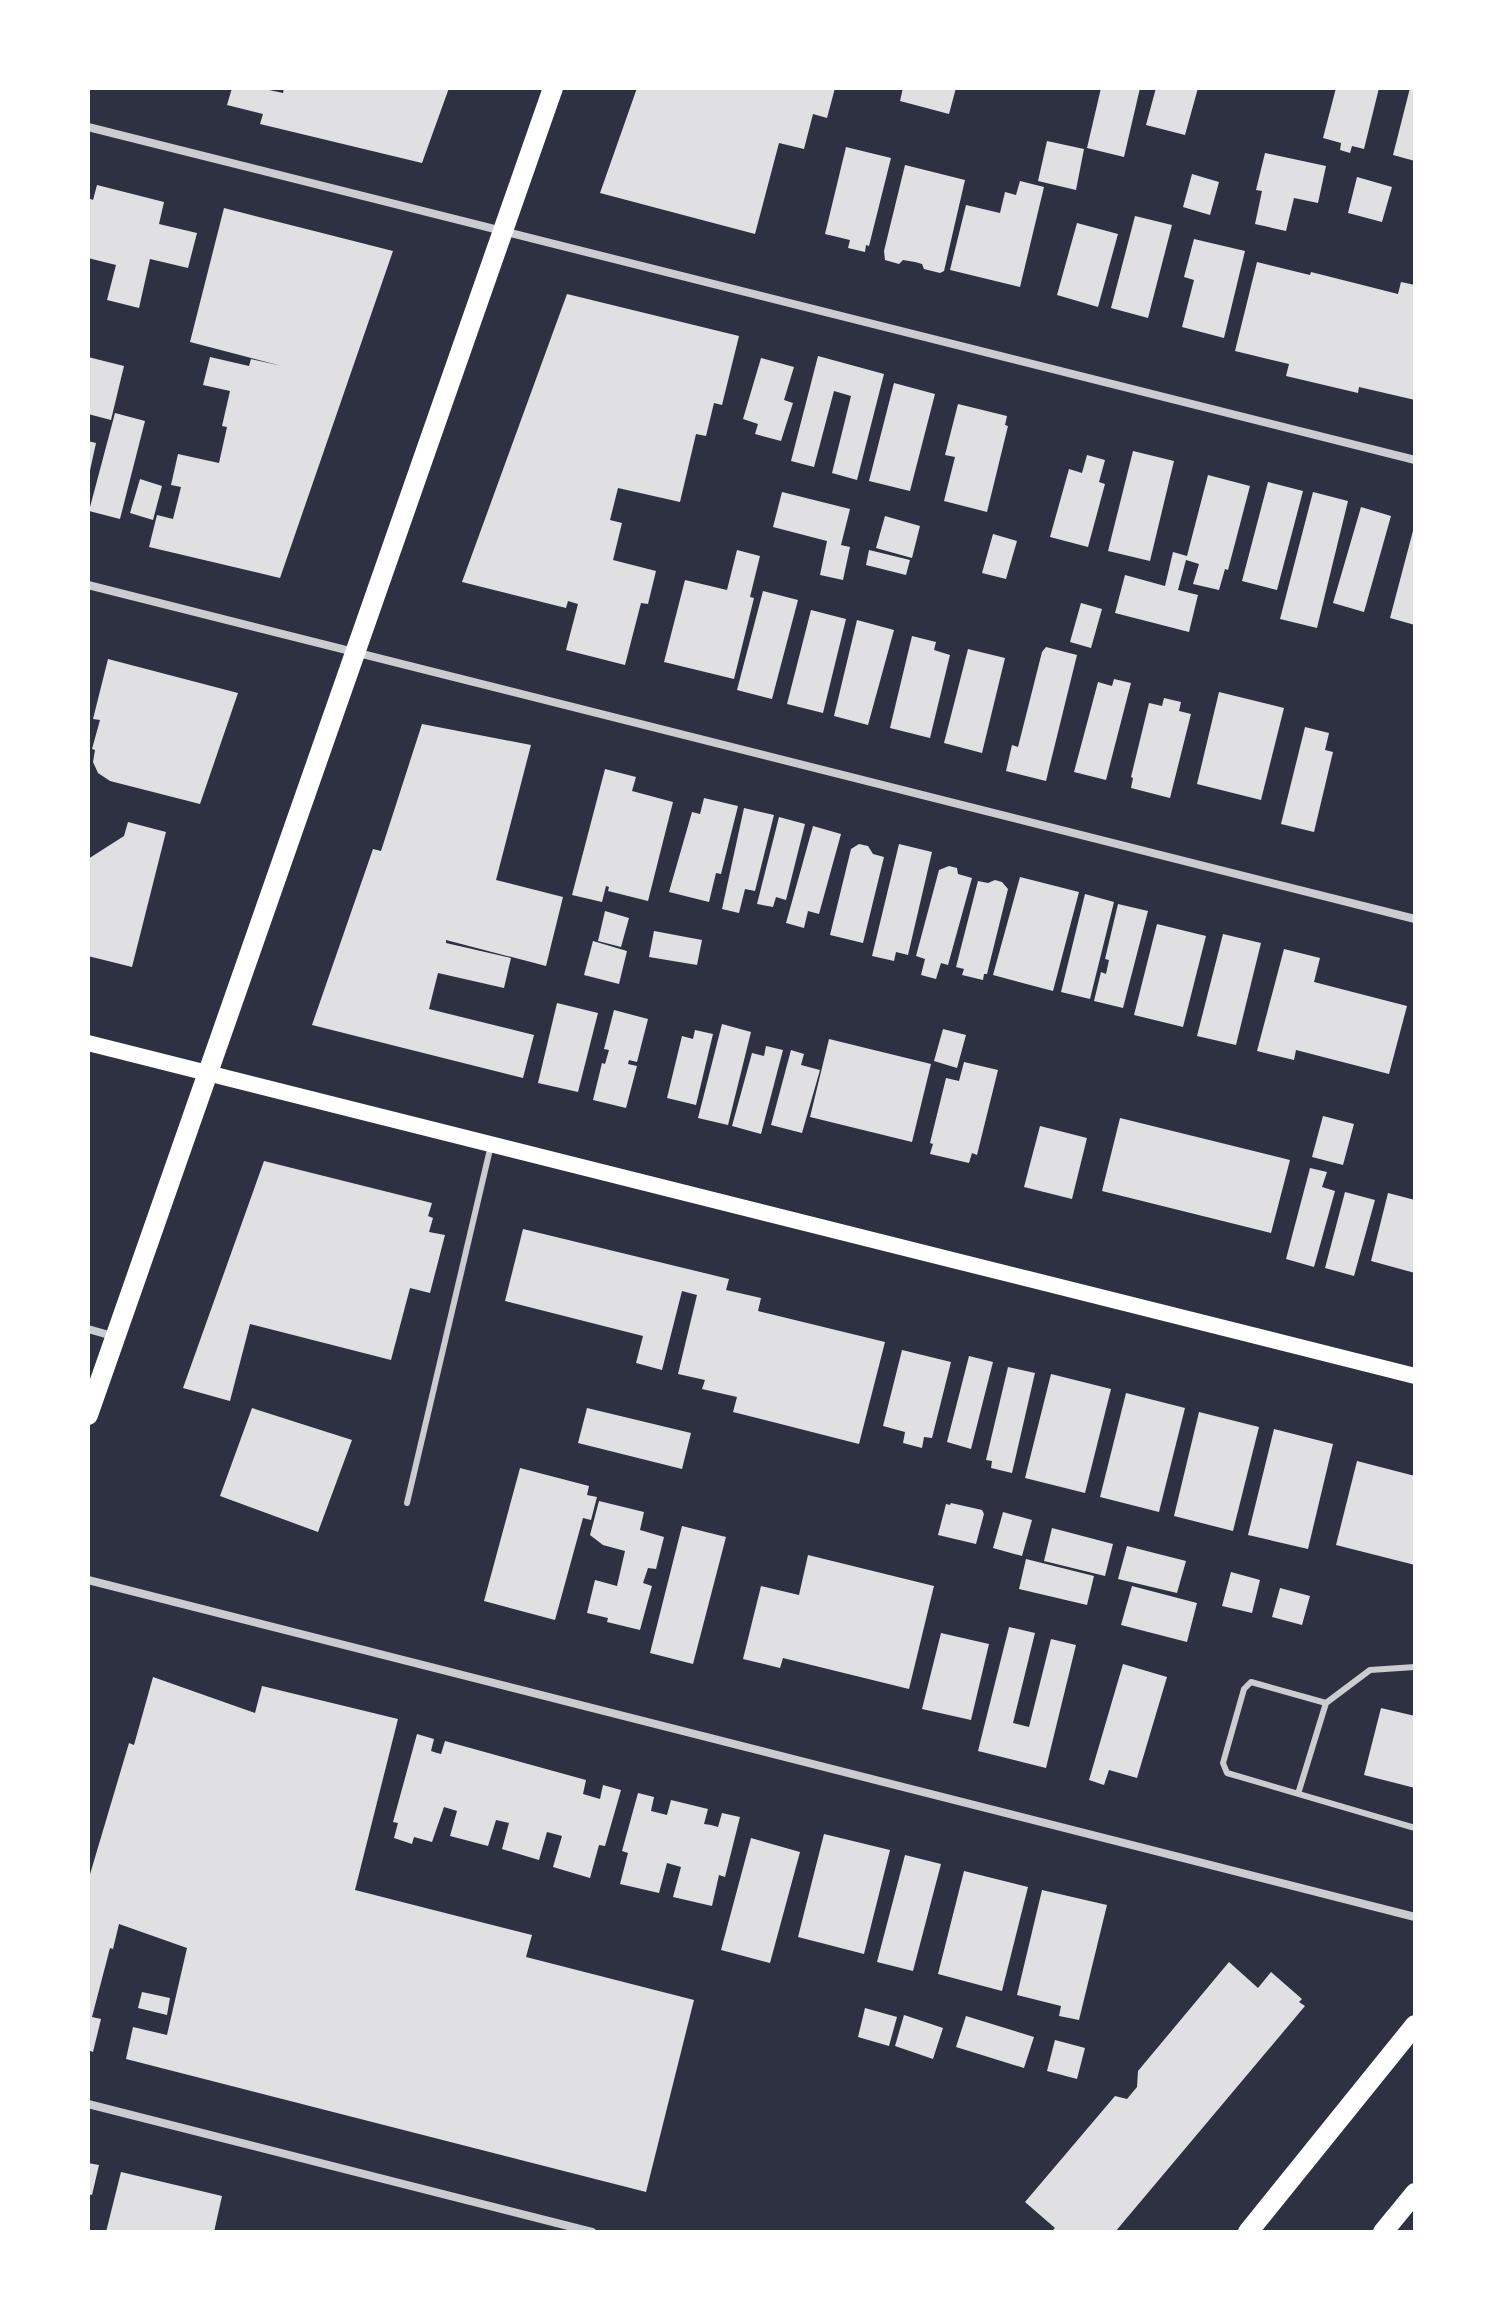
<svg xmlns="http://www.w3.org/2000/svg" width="1503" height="2320" viewBox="0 0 1503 2320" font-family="Arial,sans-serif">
<rect width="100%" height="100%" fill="#2d3142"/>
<path fill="#e0e0e3" d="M232,88h38l-1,2 14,3 1,-5h165l-27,75 -162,-39 3,-10 -36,-9z
M637,88h198l-8,30 -14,-4 -9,35 -25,-6 -24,91 -155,-41z
M903,88h53l-7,26 -49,-13z
M1101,88h39l-16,69 -37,-9z
M1156,88h42l-13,47 -39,-10z
M1336,88h43l-15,61 -12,-3 -2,7 -10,-3 1,-7 -18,-5z
M1410,88h5v73l-22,-6z
M1047,141l37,8 -8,41 -38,-9z
M846,147l45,11 -22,88 -3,-1 -1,7 -17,-4 2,-8 -25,-6z
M1265,153l61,13 -8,37 -24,-5 -8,33 -31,-7 7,-33 -6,-1z
M905,165l60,15 -21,91 -4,2 -16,-4 -2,-5 -7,-2 -12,-2 -4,4 -14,-4 -1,-9z
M1192,174l27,8 -9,33 -27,-8z
M1357,177l35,10 -10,35 -34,-9z
M1020,181l24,6 -24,100 -70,-17 16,-65 34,8 5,-21 11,3z
M97,185l67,17 -5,22 38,9 -9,35 -38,-9 -11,49 -32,-8 9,-35 -28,-7v-60l5,2z
M224,208l169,43 -113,327 -131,-31 8,-32 16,4 8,-32 -10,-2 7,-31 41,9 8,-36 -5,-1 8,-35 -27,-6 7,-28 39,9 2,-7 31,7 -92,-24z
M1135,216l37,9 -24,93 -37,-10z
M1077,223l41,11 -20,73 -41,-12z
M1194,239l51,12 -21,87 -42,-11 12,-47 -10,-3z
M1257,262l53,13 1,-3 87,22 3,-12 14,3v115l-56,-13 -1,6 -72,-17 3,-12 -54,-13z
M567,294l172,42 -17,69 -8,-2 -8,33 -10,-2 -16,68 -62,-14 -8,32 12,3 -9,37 43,11 -8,33 -7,-1 -16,62 -59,-15 12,-46 -10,-3 -2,7 -104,-26z
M818,356l66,18 -27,106 -25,-7 19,-77 -17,-5 -20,76 -23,-6z
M88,357l36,9 -13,54 -23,-6z
M761,358l33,9 -10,33 9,3 -12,38 -26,-7 3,-10 -15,-5z
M894,383l41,11 -25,97 -41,-10z
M958,404l49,12 -2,9 3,1 -21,86 -43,-11 11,-44 -10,-2z
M115,413l30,8 -25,98 -31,-8z
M88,441l8,2 -7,32h-1z
M1133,451l41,10 -24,100 -42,-10z
M1087,455l18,5 -6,22 6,2 -17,63 -38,-10 19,-68 13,4z
M1208,475l42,11 -22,84 -3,-1 -6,21 -26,-6 6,-20 -13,-4 -8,30 20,5 -9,37 -74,-19 10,-38 40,11 8,-34 14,4z
M140,479l22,7 -9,34 -23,-7z
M1268,482l35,9 -26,99 -35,-9z
M782,492l68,17 -9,36 9,2 -7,33 -23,-5 7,-34 -54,-14z
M1313,492l35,9 -31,127 -37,-9z
M1361,507l30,9 -27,96 -31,-9z
M885,516l35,10 -8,32 -36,-10z
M1414,527h1v98l-25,-7z
M993,534l24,7 -11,38 -24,-6z
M737,550l23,6 -10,41 4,1 -20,81 -70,-17 21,-82 42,10z
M869,550l41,10 -4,15 -40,-10z
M763,591l35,9 -26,99 -35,-9z
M1081,603l21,6 -11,39 -21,-6z
M811,610l35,9 -23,94 -36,-9z
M857,620l37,10 -26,95 -34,-9z
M912,636l24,6 -2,8 16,5 -20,83 -40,-10z
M1046,647l31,8 -31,126 -40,-10 6,-26 6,2 24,-95z
M968,649l37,9 -23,95 -38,-10z
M108,659l130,34 -38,111 -90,-23 -12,-8 -5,-11 2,-12 -3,-1 8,-29 -7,-1z
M1114,679l17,4 -25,97 -32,-8 24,-90 14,4z
M1219,692l65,16 -23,92 -64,-16z
M1164,698l17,4 -2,9 12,3 -21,84 -39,-10 2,-10 -2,-1 18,-74 13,3z
M422,724l109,21 -35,135 67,17 -17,69 -100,-26v3l65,15 -7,30 -66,-15 -9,36 105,26 -11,43 -211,-53 61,-176 8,2z
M1305,727l24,6 -4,17 8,2 -19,80 -33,-8z
M605,769l31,8 -4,14 41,11 -25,99 -40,-10 1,-4 -3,-1 -4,16 -30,-7z
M704,798l34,8 -17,68 -5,-1 -7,29 -40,-10 23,-80 8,2z
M744,808l30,7 -19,76 -10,-2 -6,24 -17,-4z
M779,817l26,7 -19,76 -10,-3 -3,10 -16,-3z
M128,822l38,10 -34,135 -44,-11v-97l36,-23z
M813,826l28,8 -22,80 -11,-3 -4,17 -18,-5z
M859,844l9,2 5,8 11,3 -21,86 -33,-8 21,-86z
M899,844l33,8 -24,103 -12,-3 -2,9 -22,-5z
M949,866l8,2 1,6 14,4 -24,87 -7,-2 -5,16 -15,-4 4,-16 -9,-3 23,-86z
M1020,877l59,15 -26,99 -60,-16z
M995,880l7,2 6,7 -21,85h-3l-1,6 -21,-5 2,-6 -8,-2 22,-86 10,2z
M1085,894l29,8 -24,97 -29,-7z
M1118,904l30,7 -25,97 -29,-7 7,-29 5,2 3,-14 -4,-1z
M605,911l24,7 -8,29 -23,-6z
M1157,924l49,12 -23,91 -49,-12z
M654,931l48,9 -5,25 -48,-8z
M1223,934l38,9 -25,102 -39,-9z
M593,941l34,10 -8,33 -35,-9z
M1284,949l36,9 -6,24 93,24 -18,68 -93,-24 -2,10 -37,-9z
M557,1003l41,10 -20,79 -40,-9z
M614,1010l34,9 -11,43 -8,-2 -1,4 9,2 -11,42 -33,-8 9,-37 3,1 4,-14 -5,-1z
M722,1024l29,8 -23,93 -30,-7z
M943,1029l23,6 -9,33 -23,-7z
M695,1030l18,4 -17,71 -29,-7 15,-62 11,3z
M829,1039l102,25 -19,78 -102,-25z
M766,1046l17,4 -22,84 -29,-8 20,-73 12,3z
M791,1050l13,4 -3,11 19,5 -18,63 -31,-8z
M964,1062l34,8 -21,85 -5,-2 -3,10 -39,-9 3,-10 -3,-1 16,-65 13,3z
M1323,1116l31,8 -11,41 -31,-8z
M1120,1118l170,42 -19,73 -169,-42z
M1040,1126l47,12 -15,61 -48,-12z
M264,1161l168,42 -4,13 5,2 -4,14 16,3 -15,58 -20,-5 -19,72 -141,-36 -20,77 -47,-13z
M1310,1168l17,4 -5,15 13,4 -21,76 -28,-8z
M1345,1192l30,8 -21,76 -29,-8z
M1388,1193l27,7v73l-44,-12z
M523,1229l206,50 -3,11 35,8 -3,13 127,31 -26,102 -126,-32 4,-15 -35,-8 3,-9 -27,-6 19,-79 -15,-4 -20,79 -26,-7 7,-27 -138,-35z
M902,1350l49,12 -19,76 -8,-1 -2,11 -19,-5 2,-11 -22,-6z
M969,1356l24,6 -22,87 -24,-7z
M1008,1367l27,6 -23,100 -21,-5 1,-7 -6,-1z
M1051,1374l60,15 -26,104 -60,-15z
M1126,1393l59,15 -26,104 -59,-15z
M252,1408l100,32 -34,92 -98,-36z
M587,1408l104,25 -9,36 -104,-26z
M1199,1412l60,15 -26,104 -59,-15z
M1274,1429l59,15 -25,105 -60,-14z
M1357,1461l58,15v89l-79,-20z
M520,1468l69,18 -2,9 10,2 -6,23 -8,-2 -28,102 -71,-19z
M599,1501l45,11 -4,18 24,7 -8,32 -8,-1 -5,15 9,3 -12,44 -33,-8 1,-4 -21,-5 8,-33 22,6 8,-35 -22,-6 -13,-10z
M951,1503l31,7 2,4 -8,30 -38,-9 8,-31 4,1z
M1003,1512l29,8 -10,36 -29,-8z
M682,1526l44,11 -33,127 -43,-11z
M1052,1528l61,16 -8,32 -61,-15z
M1127,1546l59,15 -9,32 -59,-14z
M808,1555l126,31 -25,103 -126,-31 -3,10 -37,-9 18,-73 38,9z
M1026,1559l68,17 -7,29 -68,-16z
M1231,1572l29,8 -8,33 -30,-7z
M1132,1586l65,17 -10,39 -66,-17z
M1280,1588l30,8 -8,29 -30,-8z
M1009,1627l26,6 -22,90 16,4 22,-88 25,6 -30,123 -68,-17z
M941,1633l48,11 -18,76 -49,-11z
M1123,1664l44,13 -30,101 -28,-8 -5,15 -15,-5z
M153,1677l102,36 7,-27 136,33 -43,171 177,45 -6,22 168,43 -48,192 -520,-133 7,-32 34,8 20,-87 -68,-24 -6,25 -3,-1 -18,69 9,2 -8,33 -5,-2v-169l41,-138 5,2z
M1381,1708l34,8v72l-51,-13z
M417,1734l17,5 -3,12 6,2 4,1 4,-13 141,39 -3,14 17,5 3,-14 18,5 -16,56 -6,-1 -9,33 -37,-11 9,-31 -15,-4 -8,28 -37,-11 7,-26 -13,-3 -8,26 -38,-10 7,-25 -13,-4 -12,35 -18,-5 -2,7 -18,-6 4,-15 -5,-1z
M638,1793l16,4 -3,14 16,4 4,-15 37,9 -4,15 7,1 7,2 4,-14 18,4 -15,60 -6,-2 -7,31 -39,-9 8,-30 -14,-4 -8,30 -39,-9 8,-31 -6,-2z
M824,1834l66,16 -26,104 -66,-17z
M751,1838l49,14 -30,111 -49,-13z
M905,1855l36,9 -28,107 -36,-9z
M964,1871l64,16 -26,104 -64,-17z
M1042,1890l65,15 -28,115 -20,-4 2,-10 -44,-11z
M1229,1962l29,26 13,-16 31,27 -3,3 6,4 -190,226h-64l4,-4 -30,-26 90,-106 12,3 10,-12 1,-16z
M142,1992l28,6 -3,17 -29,-7z
M865,2008l32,9 -8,29 -31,-9z
M904,2015l39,13 -10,31 -38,-13z
M966,2016l68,21 -10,31 -68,-21z
M1055,2040l30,8 -8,31 -30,-8z
M88,2163l11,2 -7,30 -4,-1z
M121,2172l101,24 -8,36h-108z"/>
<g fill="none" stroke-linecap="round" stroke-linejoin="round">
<path stroke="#caccd0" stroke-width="6" d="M407,1503l84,-358
M1415,1667l-45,3 -44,33 -75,-21 -7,7 -21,74 4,10 188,55
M1298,1794l28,-91"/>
<path stroke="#caccd0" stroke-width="8" d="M88,127l1327,333
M88,585l1327,334
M88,1329l28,8
M88,1580l1327,337
M88,2104l504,128"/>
<path stroke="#fff" stroke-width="16" d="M88,1043l1327,333"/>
<path stroke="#fff" stroke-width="20" d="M88,1415l465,-1327
M1248,2232l167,-207
M1383,2232l32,-39"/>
</g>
<rect width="1503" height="2320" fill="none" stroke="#ffffff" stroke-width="180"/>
</svg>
